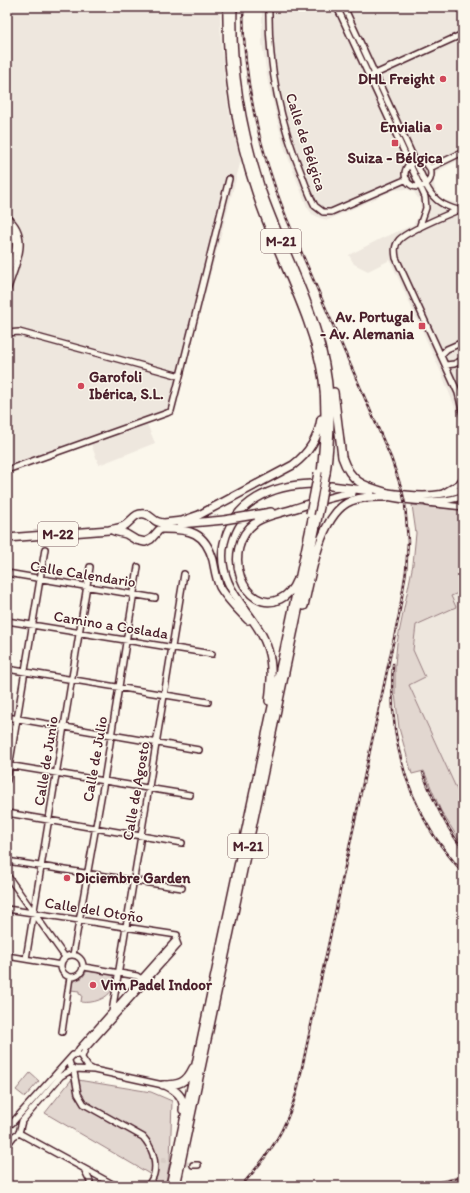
<svg xmlns="http://www.w3.org/2000/svg" width="470" height="1193" viewBox="0 0 470 1193" font-family="Itim,sans-serif">
<rect width="100%" height="100%" fill="#fbf7ec"/>
<filter id="ink" filterUnits="userSpaceOnUse"><feTurbulence type="fractalNoise" baseFrequency=".025" numOctaves="2"/><feDisplacementMap in="SourceGraphic" scale="8" xChannelSelector="R" yChannelSelector="G"/><feConvolveMatrix kernelMatrix="1 2 1 2 8 2 1 2 1" color-interpolation-filters="sRGB"/></filter>
<g filter="url(#ink)">
<path fill="#eee7de" d="M7,7h213l1,37 7,61 5,25 8,30 -68,254 -26,10 8,19 -56,22 -8,-21 -84,30z
M262,7h201v151l-21,11 -8,7v8l2,9 5,6 16,4 6,-2v240l-5,-26 -18,-45 -50,-110 -22,11 -14,-7 -5,-9 33,-17 31,-13 8,-13 -1,-11 -6,-9 -8,-3 -12,1 -66,30 -8,-2 -8,-4 -5,-7 -24,-63 -15,-62 -6,-39z
M463,591v212l-54,-118 16,-8 -12,-27 3,-25 39,-18 -4,-11z"/>
<path fill="#e2d7d0" stroke="#967b7e" d="M412,505l51,5v28l-4,1 4,14v38l-12,5 5,11 -40,18 -3,25 12,27 -16,8 54,118v43l-22,-35 -17,-40 -12,3 -13,-46 -4,-34v-29l2,-22 16,-79 3,-31z
M87,971l26,4 2,3c-1,3 0,7 -2,10 -5,11 -21,16 -32,14l1,-7 -3,-1v-3l-8,-1 1,-8 10,-4z
M30,1073l9,8 -14,16 -9,-7z
M72,1079l79,13 21,9 -2,60 -5,25h-17l5,-10 -108,-63z"/>
<g fill="none" stroke-linecap="round" stroke-linejoin="round">
<path stroke="#d8ccc5" stroke-width="5" stroke-dasharray="5 2.5" stroke-linecap="butt" d="M161,1160l32,5"/>
<g stroke="#4a1f2b" stroke-width="8">
<path id="minor" d="M269,7c-1,57 11,115 33,168 4,11 8,22 13,31l8,6h8l76,-33
M337,7l88,190 1,11 -7,20
M344,7l84,182c7,12 16,17 30,21
M373,75l90,-41
M405 174a13 13 0 1 1 26 0a13 13 0 1 1-26 0Z
M430,168l33,-16
M463,208c-14,6 -55,22 -64,32 -5,6 -4,12 -3,18l62,135 5,21
M7,217c25,20 8,49 0,74
M7,223c15,17 6,34 0,53
M7,333l12,-1 161,44 49,-197
M441,355l6,-6 16,-7
M446,365l8,-1 9,-4
M7,470l160,-57 4,-2 9,-35
M443,493l15,-9 5,-6
M427,503l36,4
M7,573l148,25
M7,621l205,33
M7,669l201,33
M7,717l192,33
M7,765l183,30
M7,780l38,-231
M7,813l175,30
M7,861l175,27
M7,875l58,82
M7,909l170,26 -1,5 -97,109 -3,5
M61 966a11 11 0 1 1 22 0a11 11 0 1 1-22 0Z
M73,955l31,-174 34,-214
M7,956l54,9
M26,959l64,-392
M84,967l53,9 6,4
M112,1012l72,-438
M62,1032l8,-55
M82,1057l3,-8 93,-104 -2,-5
M69,1061l2,6 4,2 19,1 69,15
M75,1069l-1,3 4,22 6,10 59,33c9,10 14,24 11,37 -1,4 -4,8 -6,12
M7,1129l1,-3 4,-3 61,-68h7l8,12 6,3
M19,1133l97,53
M7,1145l7,-9 5,-3 3,-12 39,-45 12,-7
M193,1165h5
M84,1169l6,12v5"/>
</g>
<g stroke="#4a1f2b" stroke-width="9">
<path id="major" d="M384,492c29,4 50,6 79,-3
M384,496c26,5 54,9 79,0"/>
</g>
<g stroke="#4a1f2b" stroke-width="10">
<path id="highway" d="M227,7c-1,62 9,126 29,185 20,63 57,122 67,188 4,31 1,62 -2,94
M233,7c-2,61 9,124 28,182 18,53 46,103 60,158 11,41 11,83 5,126
M334,392l8,65c9,26 22,29 46,36
M331,486l40,5
M254,515l17,-3
M164,523l18,-2 17,-6 94,-50c16,-12 25,-26 28,-46
M180,524l44,-4
M164,529c26,0 41,3 49,31 2,9 3,19 7,27 7,12 18,23 28,33
M114,531l12,3 10,6 9,2 6,-3 8,-9 9,-3
M7,538l102,-8c6,-1 11,-2 15,-4 8,-5 11,-14 21,-12 5,1 7,5 11,7 3,2 8,2 12,3
M296,581c-3,8 -8,14 -16,18 -35,17 -62,-49 -24,-77 10,-7 25,-9 37,-13 20,-6 39,-13 59,-16
M304,606c7,-29 16,-93 47,-105 12,-5 24,-4 36,-4
M269,701c2,-18 4,-34 -1,-51 -7,-26 -30,-44 -40,-68 -5,-12 -7,-26 -4,-39 10,-42 48,-58 88,-59
M163,1085c16,0 23,-2 30,-17
M165,1085c11,5 20,13 18,25
M170,1186l143,-672
M176,1186l144,-679"/>
</g>
<use href="#minor" stroke="#fbf7ec" stroke-width="5"/>
<use href="#major" stroke="#fbf7ec" stroke-width="6"/>
<use href="#highway" stroke="#fbf7ec" stroke-width="7"/>
<g stroke="#4a1f2b" stroke-width="2.5">
<path id="rail" d="M393,664c-4,59 7,116 38,167 9,15 21,28 32,42
M423,773c10,27 22,53 40,76
M241,1186c29,-32 44,-54 56,-95l102,-476 7,-44 2,-30 -3,-37 -3,-14 -11,-32 -105,-241c-27,-69 -43,-135 -43,-210
M422,1186l41,-9"/>
</g>
<use href="#rail" stroke="#fbf7ec" stroke-width="1" stroke-dasharray="3" stroke-linecap="butt"/>
<g stroke="#4a1f2b" stroke-width="10" stroke-linecap="butt">
<path id="highway-bridge" d="M320,507l6,-34
M310,514l8,-41
M224,520l30,-5"/>
</g>
<use href="#highway-bridge" stroke="#fbf7ec" stroke-width="7"/>
</g>
</g>
<g fill="#d1495b" stroke="#fbf7ec" stroke-width="1.5">
<circle cx="443" cy="79" r="4"/>
<circle cx="439" cy="127" r="4"/>
<rect x="391" y="139" width="8" height="8" rx="2"/>
<rect x="418" y="322" width="8" height="8" rx="2"/>
<circle cx="81" cy="386" r="4"/>
<circle cx="67" cy="878" r="4"/>
<circle cx="93" cy="985" r="4"/>
</g>
<g text-anchor="middle" stroke-width="3" stroke-linejoin="round" paint-order="stroke">
<g fill="#fbf7ec" stroke="#7f6065" stroke-width="1">
<rect x="261" y="229" width="40" height="24" rx="3"/>
<rect x="38" y="522" width="40" height="24" rx="3"/>
<rect x="228" y="834" width="40" height="24" rx="3"/>
</g>
<g font-size="14" font-weight="bold" fill="#4a1f2b">
<text x="281" y="246">M-21</text>
<text x="58" y="539">M-22</text>
<text x="248" y="851">M-21</text>
</g>
<g font-size="15" font-weight="bold" fill="#4a1f2b" stroke="#fbf7ec" text-anchor="end">
<text x="435" y="84">DHL Freight</text>
<text x="431" y="132">Envialia</text>
<text x="395" y="163" text-anchor="middle">Suiza - Bélgica</text>
<text x="414" y="322">Av. Portugal<tspan x="414" dy="17">- Av. Alemania</tspan></text>
<text x="89" y="382" text-anchor="start">Garofoli<tspan x="89" dy="17">Ibérica, S.L.</tspan></text>
<text x="75" y="883" text-anchor="start">Diciembre Garden</text>
<text x="101" y="990" text-anchor="start">Vim Padel Indoor</text>
</g>
<g font-size="15" fill="#4a1f2b" stroke="#fbf7ec">
<text transform="translate(306 142) rotate(72)" y="5">Calle de Bélgica</text>
<text transform="translate(83 574) rotate(9)" y="5">Calle Calendario</text>
<text transform="translate(111 625) rotate(9)" y="5">Camino a Coslada</text>
<text transform="translate(95 759) rotate(-80)" y="5">Calle de Julio</text>
<text transform="translate(46 761) rotate(-81)" y="5">Calle de Junio</text>
<text transform="translate(136 791) rotate(-80)" y="5">Calle de Agosto</text>
<text transform="translate(94 910) rotate(9)" y="5">Calle del Otoño</text>
</g>
</g>
<rect width="470" height="1193" fill="none" stroke="#fbf7ec" stroke-width="24"/>
<rect x="12" y="12" width="446" height="1169" fill="none" stroke="#4a1f2b" stroke-width="1.5" filter="url(#ink)"/>
</svg>
